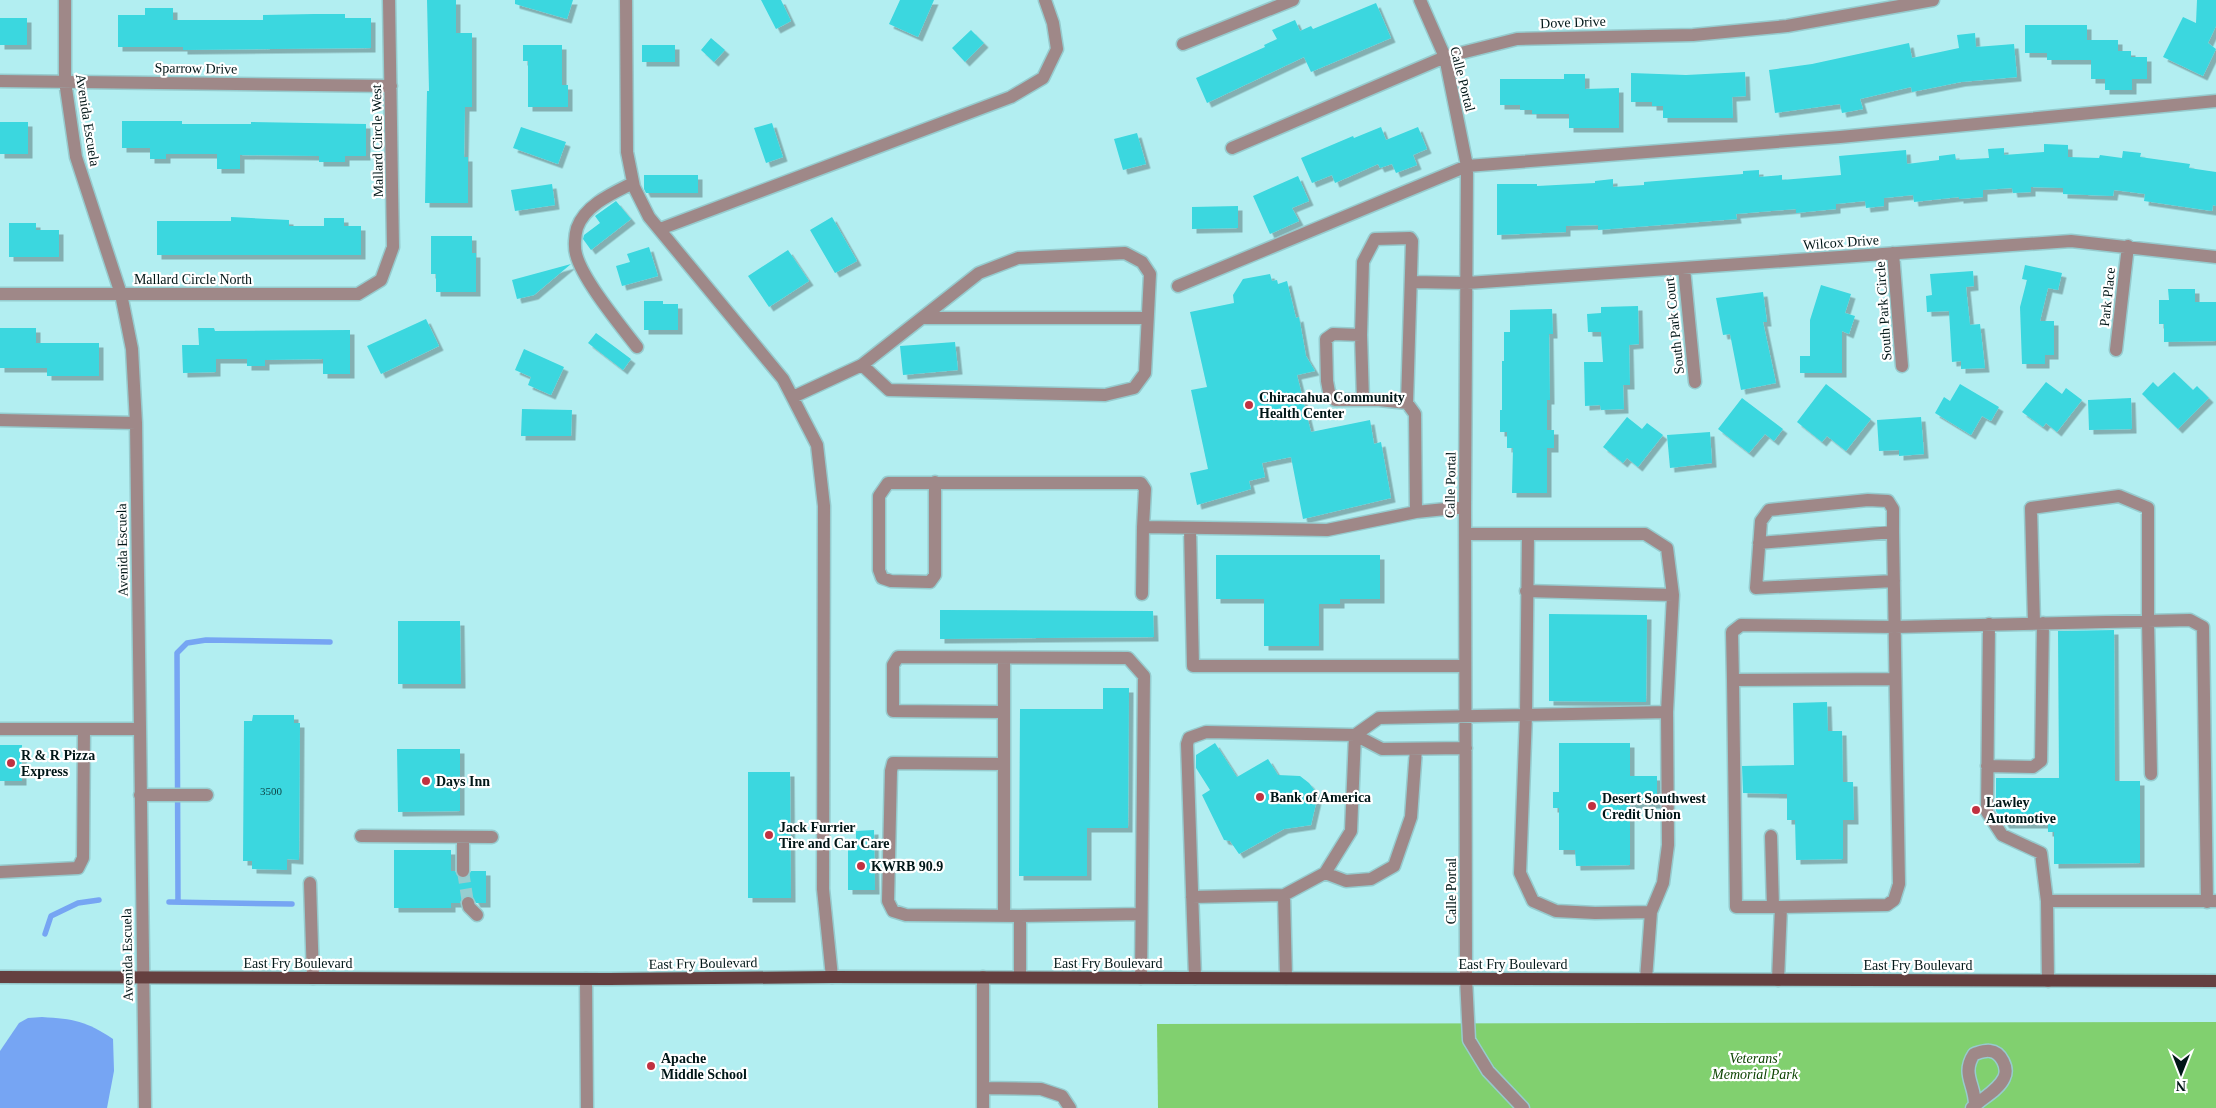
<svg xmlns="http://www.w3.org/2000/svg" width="2216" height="1108" viewBox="0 0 2216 1108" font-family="'Times New Roman',serif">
<defs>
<filter id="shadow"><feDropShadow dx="4.5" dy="4.5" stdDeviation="0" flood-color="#0004"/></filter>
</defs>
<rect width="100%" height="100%" fill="#b2eef1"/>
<path fill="#81d06f" d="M2216,1022v86h-1058l-1,-84z"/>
<path fill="#76a5f3" d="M42,1017c32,2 44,4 71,22l1,32 -7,37h-107v-57l19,-28 9,-5z"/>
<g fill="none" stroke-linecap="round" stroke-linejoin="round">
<path stroke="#76a5f3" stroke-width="5.5" d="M169,902l123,2
M178,902l-1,-249 10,-10 19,-3 124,2
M45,934l6,-18 27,-13 21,-3"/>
</g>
<path fill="#3bd7df" filter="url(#shadow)" d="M427,0h29v33h16v74h-7l-1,50h4v46h-43l2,-112h2z
M515,0h58l-6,19 -52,-15z
M761,0h20l10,21 -15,8z
M900,0h34l-16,37 -29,-13z
M2197,0h19v26l-8,17 8,6 -13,27 -40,-19 20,-40 13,6z
M1376,3l15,35 -80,34 -7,-15 -97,46 -11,-25 69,-31 -1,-2 13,-6 -5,-9 23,-10 5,11 11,-5 2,3z
M145,8h28v12h90v-5l51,-1h31v4h26v30l-188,2v-3h-65v-32h27z
M0,18h27v27h-27z
M2025,25h62v15h31v11h13v6h16v22h-15v11h-27v-11h-14v-19h-44v-7h-22z
M971,30l13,13 -19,19 -13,-14z
M1975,33l1,14 38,-3 3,33 -56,5 -49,10 -1,-5 -51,12 3,10 -21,4 -2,-9 -65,9 -6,-43 43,-6 97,-21 3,15 47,-10 -2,-13z
M711,38l14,12 -11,12 -13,-12z
M523,45h39v40h6v22h-40v-46h-5z
M642,45h33v17h-33z
M1745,72l1,24 -14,1 1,21h-70v-12h-11v-4h-21v-29l55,2z
M1564,74h21v15l34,-1v40h-50v-14h-37v-4h-12v-5h-20v-26h64z
M122,121h60v3h69v-2l115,2v32h-21v6h-26v-6l-79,-1v14h-23v-15h-51v5h-16v-11h-28z
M0,122h28v32h-28z
M772,123l11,34 -17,6 -12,-35z
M521,127l45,15 -8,22 -45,-16z
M1381,127l5,13 32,-13 9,22 -14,6 4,10 -21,8 -4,-9 -12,4 -2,-4 -43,19 -3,-8 -20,8 -11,-25 52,-22 1,2z
M1137,133l9,31 -23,6 -9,-31z
M2044,144l24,1v12l31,1 1,-3 22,3 1,-7 18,2 -1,4 50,7 -1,4 27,4v34l-3,-1 -1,6 -68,-10 1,-7 -31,-4 -1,6 -50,-2v-6l-32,-1v5l-18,1 -1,-5 -29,2v7l-24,2v-2l-45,5 -1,-7 -29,3v8l-18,2 -1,-7 -29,3v5l-40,4v-4l-60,5 1,5 -139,11v-5l-32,1v6l-69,3v-51h40v2l58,-3v-2l18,-2v8l31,-2v-3l99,-8v-3l16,-1v7l23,-2v5l59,-5 -2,-19 67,-6 1,14 32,-4v-4l16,-2 1,6 33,-2 -1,-9 16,-1v7l40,-3z
M644,175h54v18h-52l-2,-4z
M1298,176l11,25 -17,7 7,13 -29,13 -17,-38z
M552,184l3,21 -40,6 -4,-21z
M616,201l15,18 -40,31 -8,-11 1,-4 16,-12 -5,-7z
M1238,206v22l-46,1v-22z
M231,217l58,3v6h35v-8h20v8h17v29h-204v-34h74z
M832,217l25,44 -22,12 -25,-43z
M9,223h27v7h23v27h-50z
M431,236h41v17h4v39h-40v-18h-5z
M649,247l9,29 -36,10 -6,-20 14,-4 -3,-8z
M788,250l21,31 -40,26 -21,-31z
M571,264l-37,31 -17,4 -5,-19z
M2025,265l37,8 -4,17 -10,-2 -8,33h14v34h-9v9h-23l-2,-57 7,-27 -5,-1z
M1973,271l1,15 -8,1 4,38 10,-1 5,44 -24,1v-8l-9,1 -3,-51 -22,1 -1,-16 6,-1 -2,-21z
M1270,274l2,7 5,-1 1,4 9,-3 9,37 3,-1 7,39 9,15 -18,4 14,57 59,-12 4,24 7,-2 10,56 -88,21 -12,-62 -29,6 3,14 -16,4 2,8 -54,16 -7,-32 18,-4 -17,-79 16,-3 -17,-75 44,-9 -1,-8 10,-16z
M1821,285l30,9 -6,19 10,3 -6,18 -7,-3v42h-42v-17h10v-36z
M2168,289h27v13h21v39l-52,1v-18h-5v-24h10z
M1763,292l4,30h-4l13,61 -35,7 -11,-56 -7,1 -7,-37z
M644,301h19v3h15v26h-34z
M1638,306l1,38 -10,1 1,40h-7l1,24 -23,1 -1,-5 -15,1 -1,-44h19l-2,-30h-13l-1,-18 14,-1v-6z
M1552,309l1,25h-4l1,66h-3v30h7v18h-7v45h-35l1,-45h-6v-16h-7v-22h2v-49h2v-29h6v-22z
M426,319l13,27 -58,28 -14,-28z
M0,328h36v15h63v33h-52v-8h-47z
M198,328h16l1,3 135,-1v44h-27v-15l-58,1v6h-18v-7h-31v13l-33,1 -1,-28h17z
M596,333l35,26 -8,11 -35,-27z
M955,342l3,28 -55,5 -3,-29z
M524,349l40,18 -13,28 -23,-10 3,-8 -16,-7z
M2174,372l19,18 4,-4 12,12 -31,31 -36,-35 11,-12 5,5z
M2046,382l16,12 4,-6 16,12 -25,32 -11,-9 -3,4 -21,-15z
M1826,384l45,35 -25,32 -19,-15 -5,6 -25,-20z
M1960,384l39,23 -8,14 -9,-5 -11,19 -36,-22 9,-16 6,4z
M1742,398l41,31 -9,12 -9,-7 -16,19 -31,-24z
M2131,398l1,31 -43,1 -1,-30z
M522,409l50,1 -1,26h-50z
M1627,417l15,12 5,-6 16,12 -25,32 -11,-9 -4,5 -20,-16z
M1921,417l3,37 -25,2v-6l-20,1 -2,-31z
M1710,432l2,31 -42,5 -3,-33z
M1216,555h164v44h-40v5h-21v42h-55v-47h-48z
M940,610l213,1 1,26 -214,2z
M1549,614l98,1 -1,87 -97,-1z
M398,621h62l1,63h-63z
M2114,630l1,151h25v82l-86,1v-32h-6v-8h-43l-9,-13v-33h63l-1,-147z
M1103,688h26l-1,140h-41v48h-68l1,-167h83z
M1827,702l1,29h14l1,51h10l1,38h-11v39l-47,1 -1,-40h-8v-26l-44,-1 -1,-27 52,-1 -1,-62z
M253,715h41v8h6l-1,137 -12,-1v11l-35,-1v-8h-9l1,-140h8z
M1215,743l22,34 31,-18 10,16 22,1 9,7 6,8 2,8 -6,26 -27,4 -45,25 -9,-13 -6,-1 -22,-45 8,-5 -14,-22v-13z
M1559,743h71v33h27v28h-27v61l-54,1 -1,-16h-16v-42h-6v-16h6z
M0,745h22v36h-22z
M397,749h63v62l-62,1z
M748,772h42l1,126h-43z
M874,830l1,60h-27v-48l8,-1v-10z
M394,850h57v21h4l4,7h8l4,-7h15v32h-10l-3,-6 -6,-2 -5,3 -2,5h-9v5h-57z"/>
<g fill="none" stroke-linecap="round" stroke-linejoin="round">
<path stroke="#97ced0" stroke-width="12" stroke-dasharray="12 6" stroke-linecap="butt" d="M463,871l5,32"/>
<g stroke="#96cbce" stroke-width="15">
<path id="minor" d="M65,0v81l11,76 45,137 11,55 4,74 9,685
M626,0l1,152 7,35 15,30 134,162 34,66 7,61 -1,383 9,88
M1420,0l25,57 22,109 -2,341 1,471 3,62 19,31 35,37
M1183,44l110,-44
M0,81l391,5
M1232,148l213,-91 72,-18 176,-4 94,-9 146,-26
M633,183c-20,10 -48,22 -56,45 -2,7 -3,19 -1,26 6,25 44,71 61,93
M660,229l351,-132 32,-19 14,-29 -4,-26 -8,-23
M1893,253l9,113
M1684,268l11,114
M1412,282l55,1 604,-42 145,16
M1178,286l289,-120 373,-29 376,-36
M0,294h358l23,-14 12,-33 -4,-247
M922,318h225
M1361,335l-28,-1 -7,5 1,42 2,11 6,8h44l28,3 8,11 1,98
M2116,350l12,-104
M793,397l69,-32 27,25 216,5 29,-7 11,-15 5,-99 -8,-12 -17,-9 -107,5 -39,15 -117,92
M1363,400l-2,-65 2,-73 12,-23 35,-1 2,3 -5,162
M0,420l136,3
M935,482v93l-5,7 -39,-1 -9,-3 -3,-8v-74l9,-13h253l4,6 -2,38
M1190,528l3,138h272
M1528,534l-2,181 -6,158 13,28 23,10 39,2 56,-1 12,-29 5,-38 -1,-133
M1759,543l134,-11
M1526,591l147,4
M1142,594l1,-67 184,3 89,-18 49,-5
M2034,623l-3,-115 88,-12 29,12v113l3,153
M1989,624l-2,188 15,23 39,18 6,48 1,80
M1004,658v258
M1895,679l-162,1 -1,-48 9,-7 154,2 295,-7 13,7 4,275
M1733,680l3,227h45
M1003,712l-110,-1v-46l5,-8 230,1 16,18 -3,302
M0,729h139
M1355,735l24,-17 288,-6 6,-117 -6,-47 -22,-14h-180
M1004,764l-111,-1 -2,8 -3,130 5,10 13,4 114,1v61
M1987,766l46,1 8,-6 2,-138
M140,795h67
M361,836l131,1
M1771,836l2,71
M463,837v34
M0,872l78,-4 5,-10 1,-129
M1325,873l21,8 25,-2 23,-13 17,-49 5,-68
M310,883l3,95
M1284,895l2,83
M1192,897l92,-2 41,-22 26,-42 4,-96
M2047,901h169
M468,903l1,4 8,8
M1020,916l121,-2
M1195,978l-8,-234 2,-6 17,-6 149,3 27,14 84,-1
M586,979l1,129
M1646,979l5,-67
M1778,980l3,-73 106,-2 7,-5 5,-16 -6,-352v-23l-5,-8 -20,-1 -99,10 -8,11 -5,67 138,-7
M983,1088l58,1 21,7 8,12
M983,1108v-131
M1972,1108c10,-10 26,-17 32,-30 5,-10 -3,-26 -14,-27 -5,-1 -12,2 -16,3 -13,20 1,30 1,51"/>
</g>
<g stroke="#96cbce" stroke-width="15">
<path id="major" d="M0,977l609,2 223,-2 1384,4"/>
</g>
<use href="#minor" stroke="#9f8888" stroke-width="12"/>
<use href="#major" stroke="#654040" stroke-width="12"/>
</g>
<g fill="#c13141" stroke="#fff" stroke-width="2">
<circle cx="1249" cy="405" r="5"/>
<circle cx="11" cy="763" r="5"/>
<circle cx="426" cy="781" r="5"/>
<circle cx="1260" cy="797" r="5"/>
<circle cx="1592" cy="806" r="5"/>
<circle cx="1976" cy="810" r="5"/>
<circle cx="769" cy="835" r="5"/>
<circle cx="861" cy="866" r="5"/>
<circle cx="651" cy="1066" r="5"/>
</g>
<g text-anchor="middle" stroke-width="4.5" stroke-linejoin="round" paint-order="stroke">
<g font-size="11" fill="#0f4649">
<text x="271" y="795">3500</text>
</g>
<g font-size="14" fill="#001617" stroke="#fff">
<text transform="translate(1573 22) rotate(-2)" y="5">Dove Drive</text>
<text transform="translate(196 68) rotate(1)" y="5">Sparrow Drive</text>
<text transform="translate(1463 79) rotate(76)" y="5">Calle Portal</text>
<text transform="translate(88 120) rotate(81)" y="5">Avenida Escuela</text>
<text transform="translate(377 141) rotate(-91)" y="5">Mallard Circle West</text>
<text transform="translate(1841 242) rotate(-4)" y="5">Wilcox Drive</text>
<text x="193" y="284">Mallard Circle North</text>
<text transform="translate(2107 297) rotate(-84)" y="5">Park Place</text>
<text transform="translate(1883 311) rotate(-94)" y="5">South Park Circle</text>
<text transform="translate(1674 326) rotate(-96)" y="5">South Park Court</text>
<text transform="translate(1450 485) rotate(-89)" y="5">Calle Portal</text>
<text transform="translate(122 550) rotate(-91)" y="5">Avenida Escuela</text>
<text transform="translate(1451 891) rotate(-90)" y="5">Calle Portal</text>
<text transform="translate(127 955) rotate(-91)" y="5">Avenida Escuela</text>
<text x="298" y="968">East Fry Boulevard</text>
<text transform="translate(703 963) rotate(-1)" y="5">East Fry Boulevard</text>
<text x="1108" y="968">East Fry Boulevard</text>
<text x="1513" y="969">East Fry Boulevard</text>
<text x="1918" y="970">East Fry Boulevard</text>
</g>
<g font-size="14" font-weight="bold" fill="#001617" stroke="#fff" text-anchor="start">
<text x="1259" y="402">Chiracahua Community<tspan x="1259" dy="16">Health Center</tspan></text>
<text x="21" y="760">R &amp; R Pizza<tspan x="21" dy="16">Express</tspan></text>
<text x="436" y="786">Days Inn</text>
<text x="1270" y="802">Bank of America</text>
<text x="1602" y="803">Desert Southwest<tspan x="1602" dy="16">Credit Union</tspan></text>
<text x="1986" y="807">Lawley<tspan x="1986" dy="16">Automotive</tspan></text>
<text x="779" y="832">Jack Furrier<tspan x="779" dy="16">Tire and Car Care</tspan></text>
<text x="871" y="871">KWRB 90.9</text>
<text x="661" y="1063">Apache<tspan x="661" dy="16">Middle School</tspan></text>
</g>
<g font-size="14" font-style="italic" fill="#0c4300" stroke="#fff">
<text x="1755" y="1063">Veterans'<tspan x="1755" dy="16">Memorial Park</tspan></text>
</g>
</g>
<g transform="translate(2181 1073) rotate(180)" stroke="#ffffff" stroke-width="4" paint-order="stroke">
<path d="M0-4L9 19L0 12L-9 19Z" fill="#001617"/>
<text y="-8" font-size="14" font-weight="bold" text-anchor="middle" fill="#001617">N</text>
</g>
</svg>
